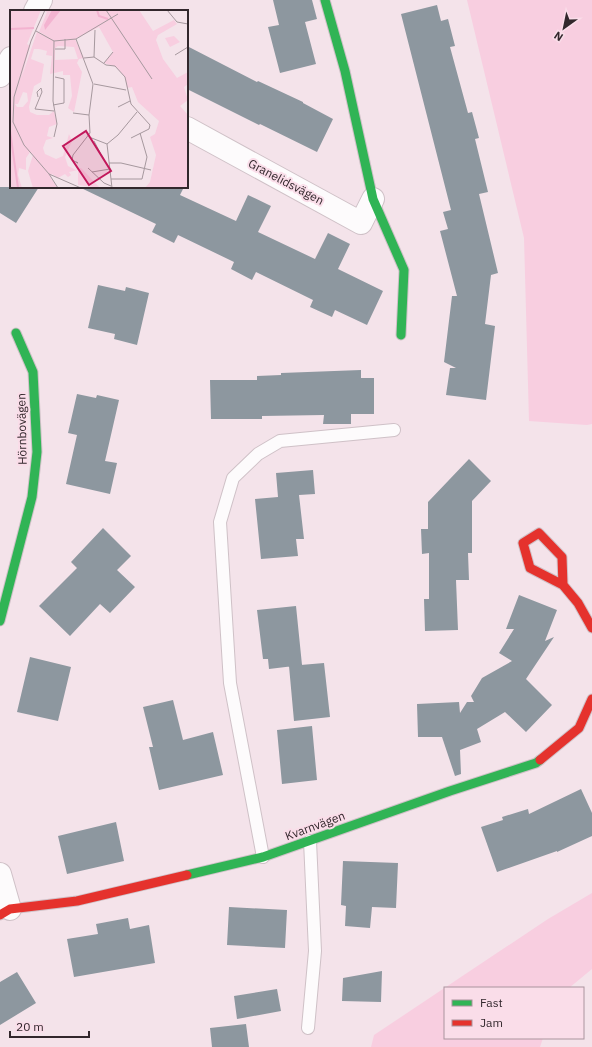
<svg xmlns="http://www.w3.org/2000/svg" width="592" height="1047" viewBox="0 0 592 1047" font-family="'IBM Plex Sans',sans-serif">
<rect width="100%" height="100%" fill="#f4e3ea"/>
<path fill="#f8cee0" d="M467,0h125v424l-5,1 -58,-4 -5,-183z
M592,893v76l-23,19h-124v50h98l-3,9h-169l3,-12 174,-116z"/>
<path fill="#8d979f" d="M273,0h39l5,19 -12,3 11,42 -36,9 -12,-46 11,-2z
M437,5l4,16 7,-2 7,27 -5,1 18,66 4,-1 7,26 -4,1 13,53 -9,2 19,79 -7,2 -6,49 10,2 -9,74 -40,-5 4,-27h6l-12,-6 8,-66h5l-17,-65 8,-2 -5,-17 8,-2 -50,-196z
M187,46l70,36 1,-1 45,21v1l30,16 -16,33 -57,-28 -1,1 -72,-36z
M0,187h39l-23,36 -16,-10z
M79,187h105l-4,8 56,26 12,-26 23,11 -13,26 57,27 13,-26 22,11 -12,25 45,22 -16,34 -32,-15 -3,7 -22,-10 3,-7 -57,-28 -4,8 -21,-11 3,-7 -56,-27 -4,8 -22,-11 4,-8z
M98,285l27,6 1,-4 23,6 -12,52 -23,-6 1,-5 -27,-6z
M361,370v8h13v36h-23v10h-28l1,-9 -62,1v3h-51l-1,-39h47v-4l24,-1v-2z
M77,394l19,4 1,-3 22,5 -14,61 12,2 -7,31 -44,-10 11,-49 -9,-2z
M469,459l22,22 -19,20v52h-4l1,27h-13l2,50 -33,1 -1,-32h5v-46l-7,1 -1,-25h7v-27z
M313,470l2,24 -16,1 5,44h-8l2,17 -37,3 -6,-60 23,-2 -2,-24z
M103,528l28,28 -14,14 18,17 -25,26 -10,-9 -30,32 -31,-30 38,-38 -6,-6z
M519,595l38,15 -12,31 9,-4 -28,42 26,26 -26,27 -21,-20 -28,17 4,13 -21,8 1,24 -6,2 -13,-39h-24l-1,-33 42,-2 1,11 7,-11h7l-3,-6 11,-18 30,-17 -13,-8 15,-24h-8z
M296,606l6,59 -33,4 -1,-10h-5l-6,-49z
M30,657l41,10 -13,54 -41,-9z
M324,663l6,54 -36,4 -5,-55z
M173,700l10,40 30,-8 10,43 -64,15 -10,-43h4l-10,-40z
M312,726l5,54 -35,4 -5,-54z
M581,789l11,24v23l-35,16v-1l-60,21 -16,-45 22,-7 -1,-3 26,-8 1,5z
M116,822l8,39 -57,13 -9,-38z
M343,861l55,2 -2,45 -24,-1 -2,21 -25,-2 1,-20 -5,-1z
M229,907l58,3 -2,38 -58,-3z
M128,918l2,11 19,-4 6,38 -81,14 -7,-38 31,-5 -2,-10z
M382,971l-1,31 -39,-1 1,-23z
M17,972l19,31 -36,22v-43z
M277,989l4,22 -44,8 -3,-23z
M246,1024l3,23h-37l-2,-19z"/>
<g fill="none" stroke-linecap="round" stroke-linejoin="round">
<g stroke="#cfc1c7" stroke-width="14">
<path id="lane" d="M263,857l-33,-174 -10,-161 13,-44 25,-24 22,-13 114,-11
M308,1028l7,-77 -5,-110"/>
</g>
<g stroke="#cfc1c7" stroke-width="24">
<path id="street" d="M35,11l6,-11
M0,76l11,-18
M187,128l174,95 12,-24
M0,874l10,35"/>
</g>
<g stroke="#cfc1c7" stroke-width="11">
<path id="fast" d="M325,0l20,71 28,128 31,71 -3,65
M0,621l32,-124 5,-45 -4,-80 -17,-39
M187,875l76,-18 187,-66 86,-28 4,-3"/>
</g>
<g stroke="#cfc1c7" stroke-width="11">
<path id="jam" d="M563,585l-1,-28 -23,-24 -16,10 7,25 33,17 15,18 14,25
M540,760l39,-32 13,-29
M0,915l10,-6 67,-8 110,-26"/>
</g>
<use href="#lane" stroke="#fdfbfc" stroke-width="12"/>
<use href="#street" stroke="#fdfbfc" stroke-width="22"/>
<use href="#fast" stroke="#30b455" stroke-width="9"/>
<use href="#jam" stroke="#e5322d" stroke-width="9"/>
</g>
<g text-anchor="middle" stroke-width="4" stroke-linejoin="round" paint-order="stroke">
<g font-size="12" fill="#32272c" stroke="#fadde9">
<text transform="translate(286 182) rotate(28)" y="4">Granelidsvägen</text>
<text transform="translate(22 429) rotate(-91)" y="4">Hörnbovägen</text>
<text transform="translate(315 826) rotate(-20)" y="4">Kvarnvägen</text>
</g>
</g>
<g transform="translate(10 10)">
<rect width="178" height="178" fill="#f4e3ea"/>
<path d="M0,0h31l-14,34 3,2 -9,33 16,-47 12,5 -10,-5 8,-20 -5,-2h97l14,21 21,-11 3,4 -19,11 -2,5 7,19 14,19 11,-6v12l-4,3 4,13 -8,6 8,9v73h-43l5,-6 6,-27 -6,-18 5,-3 4,-13 -21,-19 -6,-15 -5,1 -2,-11 -9,-10 -12,-4 9,-11 -14,-25 -24,12 9,19 -5,1 -2,4 5,9 -8,40 -6,-4 4,-12 -2,-21h-7v-4l-13,3 2,-18 -6,-1 1,-4 -8,-2h-5l-3,10 13,5 -3,18 -7,4 -5,21 1,5 7,3h12l5,-4 3,13 -8,3 -2,9 6,2 -7,2 -3,8 2,6 11,5 7,-3 6,-22 3,7 -7,16 3,9 8,4 5,-2 19,20 -22,-3v-15l-9,2 2,3 -3,2 -3,-3 -7,4 -6,-4 -2,3 8,11h-25l-5,-17 5,-16 -3,-3 -4,6v12l-7,-2 -1,7 4,13h-12zM48,36l16,1 4,12 -23,1v-12zM13,82l4,1 1,8 -5,6h-6l-2,-3h3zM164,26l6,6 -10,5 -5,-9z" fill="#f8cee0" fill-rule="evenodd"/>
<path d="M42,0h9l-16,20 -1,-5z" fill="#f3b3d0"/>
<path fill="none" stroke="#f3b3d0" stroke-width="2" d="M87,0l2,6 9,3M0,19l24,-1M0,121l8,57"/>
<path fill="none" stroke="#a6989e" stroke-width="1" d="M35,0l-14,31 -17,56 -1,25 11,23 25,29 32,14M96,0l46,69M157,0l10,12 11,2M26,21l18,10 22,-2 42,-25M66,29l17,45 -4,31 1,18 -17,22 -1,5 6,3 -2,-1M45,39h10v-10M165,45l13,-8M84,47l1,-27M74,48l10,-1 12,8 9,1 10,11 6,27 19,21 -1,4 -18,9M94,53l9,-11M84,74l32,6M28,87l-1,-5 4,-4 1,4 -7,17 19,2M43,95l11,-2v-24l-9,-2M108,97l12,-6M63,103l16,2M44,127l3,-13 -4,-23 1,-60M79,127l18,7 5,44M84,131l9,17M97,134l11,-9 19,-23M99,153h12l30,7M78,158l16,15 7,3M82,162l18,-3M39,164l9,14M101,169h31l5,-22 -7,-24"/>
<path fill="#c2185b" fill-opacity="0.15" stroke="#c2185b" stroke-width="2" d="M76,121l25,40 -22,14 -26,-39z"/>
<rect width="178" height="178" fill="none" stroke="#32272c" stroke-width="2"/>
</g>
<rect x="444" y="987" width="140" height="52" fill="#fadde9" stroke="#aa949d"/>
<rect x="452" y="1000" width="20" height="6" fill="#30b455" stroke="#aa949d"/>
<text x="480" y="1007" font-size="12" fill="#32272c">Fast</text>
<rect x="452" y="1020" width="20" height="6" fill="#e5322d" stroke="#aa949d"/>
<text x="480" y="1027" font-size="12" fill="#32272c">Jam</text>
<g transform="translate(564 28) rotate(213)" stroke="#fadde9" stroke-width="3" paint-order="stroke">
<path d="M0-3L7 15L0 10L-7 15Z" fill="#32272c"/>
<text y="-6" font-size="11" font-weight="bold" text-anchor="middle" fill="#32272c">N</text>
</g>
<path d="M10 1031v6h79v-6" fill="none" stroke="#32272c" stroke-width="2"/>
<text x="16" y="1031" font-size="12" fill="#32272c" stroke="#fadde9" stroke-width="3" paint-order="stroke">20 m</text>
</svg>
